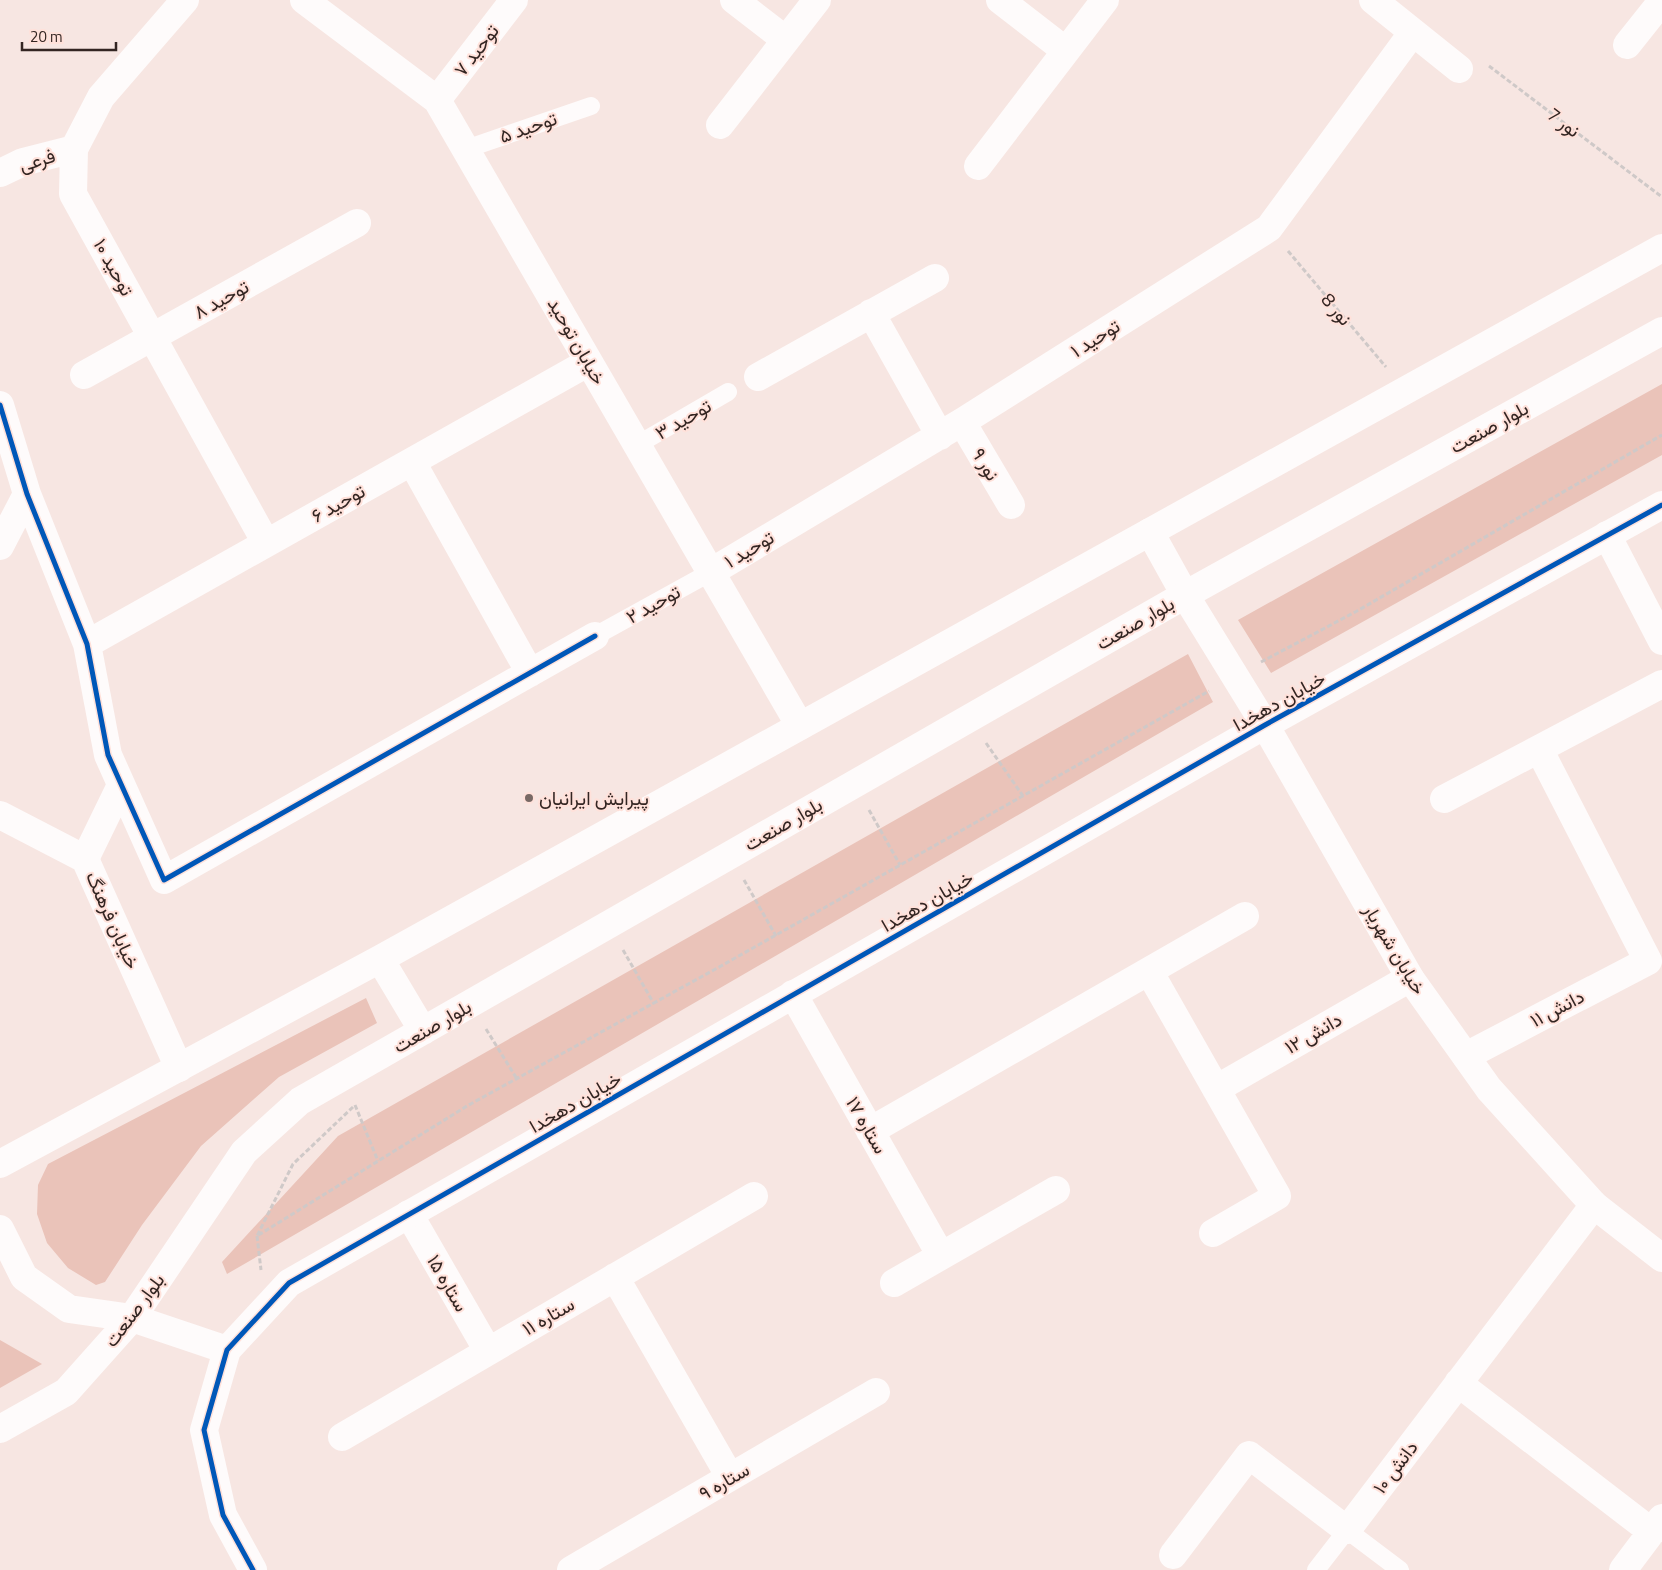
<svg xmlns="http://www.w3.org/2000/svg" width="1662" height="1570" viewBox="0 0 1662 1570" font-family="'Titillium Web',Vazirmatn,sans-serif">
<rect width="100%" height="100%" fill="#f7e6e2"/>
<path fill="#eac3b9" d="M1662,384v71l-391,218 -33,-53z
M1188,654l25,48 -986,572 -5,-12 116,-126z
M366,998l11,25 -98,54 -78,69 -59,79 -37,57 -9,3 -28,-17 -21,-25 -10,-29 1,-29 10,-21z
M0,1340l42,24 -42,24z"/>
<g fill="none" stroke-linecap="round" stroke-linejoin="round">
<path stroke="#cfc9c8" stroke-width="3" stroke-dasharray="5 2.5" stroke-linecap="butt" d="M1489,66l173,131
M1288,251l98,116
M1261,662l96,-51 305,-176
M986,743l37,53
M869,810l31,55
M744,880l32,56
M623,950l31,54
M486,1029l31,50
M355,1105l23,56
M353,1107l-60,57 -36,72 210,-130 254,-140 488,-275
M257,1236l4,34"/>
<path stroke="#fefbfb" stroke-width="18" d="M466,149l125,-43
M637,445l91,-53
M595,636l116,-64
M1316,1570l31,-40 53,40"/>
<path stroke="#fefbfb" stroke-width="28" d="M185,0l-84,97 -27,52 -1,45 193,349
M304,0l133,100 363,626
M734,0l52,40
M1000,0l66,51
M1373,0l86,69
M1627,45l35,-44
M437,100l77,-100
M720,125l97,-125
M978,166l127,-166
M0,173l23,-11 51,-13
M871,313l69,123
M84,375l273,-152
M758,377l177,-99
M0,405l27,89 60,150 21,111 56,125 431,-244
M962,422l49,83
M412,462l118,211
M1607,535l55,106
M0,546l27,-52
M711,572l251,-150 307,-194 144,-196
M87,644l502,-282
M1539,749l109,212 -69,36
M1444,799l218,-115
M85,859l36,-74
M1149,971l128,225 -64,37
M793,994l148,262
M1466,1056l128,-67
M1216,1089l194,-111
M870,1131l375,-215
M409,1214l79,137
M615,1277l115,200
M894,1283l162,-93
M1458,1383l194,149
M342,1437l412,-241
M1173,1555l76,-100 98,75 247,-325
M571,1570l305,-178
M1623,1570l39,-52"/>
<path stroke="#fefbfb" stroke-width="28" d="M1150,532l35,63 80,130 145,253 79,111 105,116 68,53
M0,815l85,44 94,209
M132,1318l95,32
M253,1570l-30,-55 -19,-85 23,-80 62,-67 976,-558 397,-220"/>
<path stroke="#fefbfb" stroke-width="28" d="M380,959l43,72
M0,1164l380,-205 1282,-711
M0,1229l24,48 45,32 63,9
M0,1429l66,-37 66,-74 112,-166 56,-51 885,-506 477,-264"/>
<g stroke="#ffe1da" stroke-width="8">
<path id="cycleway" d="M0,405l27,89 60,150 21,111 56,125 431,-244
M253,1570l-30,-55 -19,-85 23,-80 62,-67 976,-558 397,-220"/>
</g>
<use href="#cycleway" stroke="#0057b8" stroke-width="5"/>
</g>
<circle fill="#786965" stroke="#ffe1da" stroke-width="2" cx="529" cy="798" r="5"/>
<g text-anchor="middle" stroke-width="4" stroke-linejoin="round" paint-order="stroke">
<g font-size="19" fill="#332522" stroke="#ffe1da">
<text transform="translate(476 50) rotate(-52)" y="7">توحید ۷</text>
<text transform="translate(1564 122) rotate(37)" y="7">نور 7</text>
<text transform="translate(528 127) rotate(-19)" y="7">توحید ۵</text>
<text transform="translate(37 160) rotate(-17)" y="7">فرعی</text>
<text transform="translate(114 267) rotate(61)" y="7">توحید ۱۰</text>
<text transform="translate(221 299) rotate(-29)" y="7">توحید ۸</text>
<text transform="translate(1337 309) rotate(50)" y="7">نور 8</text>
<text transform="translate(1095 338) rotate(-32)" y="7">توحید ۱</text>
<text transform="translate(577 341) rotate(60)" y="7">خیابان توحید</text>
<text transform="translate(683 419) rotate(-30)" y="7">توحید ۳</text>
<text transform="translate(1489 427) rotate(-29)" y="7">بلوار صنعت</text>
<text transform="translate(986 464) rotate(59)" y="7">نور ۹</text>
<text transform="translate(338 503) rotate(-29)" y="7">توحید ۶</text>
<text transform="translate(749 549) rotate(-31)" y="7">توحید ۱</text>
<text transform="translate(653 604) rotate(-29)" y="7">توحید ۲</text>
<text transform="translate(1135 623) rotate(-30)" y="7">بلوار صنعت</text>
<text transform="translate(1279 701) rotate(-29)" y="7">خیابان دهخدا</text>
<text transform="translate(783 824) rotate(-30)" y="7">بلوار صنعت</text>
<text transform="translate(927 901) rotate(-30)" y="7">خیابان دهخدا</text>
<text transform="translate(113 920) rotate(66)" y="7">خیابان فرهنگ</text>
<text transform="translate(1395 949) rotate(59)" y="7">خیابان شهریار</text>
<text transform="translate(1557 1008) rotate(-28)" y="7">دانش ۱۱</text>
<text transform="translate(432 1026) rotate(-30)" y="7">بلوار صنعت</text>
<text transform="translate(1313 1033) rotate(-30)" y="7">دانش ۱۲</text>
<text transform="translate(575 1102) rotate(-30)" y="7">خیابان دهخدا</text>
<text transform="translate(867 1125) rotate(60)" y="7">ستاره ۱۷</text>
<text transform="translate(448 1283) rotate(60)" y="7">ستاره ۱۵</text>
<text transform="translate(134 1310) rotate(-53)" y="7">بلوار صنعت</text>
<text transform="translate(548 1316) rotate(-30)" y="7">ستاره ۱۱</text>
<text transform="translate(1395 1467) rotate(-53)" y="7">دانش ۱۰</text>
<text transform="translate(724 1481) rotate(-30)" y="7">ستاره ۹</text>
</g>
<g font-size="19" fill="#332522" stroke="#ffe1da" text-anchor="start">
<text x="539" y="805">پیرایش ایرانیان</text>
</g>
</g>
<path d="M22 42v8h94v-8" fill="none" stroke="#332522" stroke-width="2.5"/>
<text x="30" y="42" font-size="15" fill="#332522" stroke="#ffe1da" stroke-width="4" paint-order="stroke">20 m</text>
</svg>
